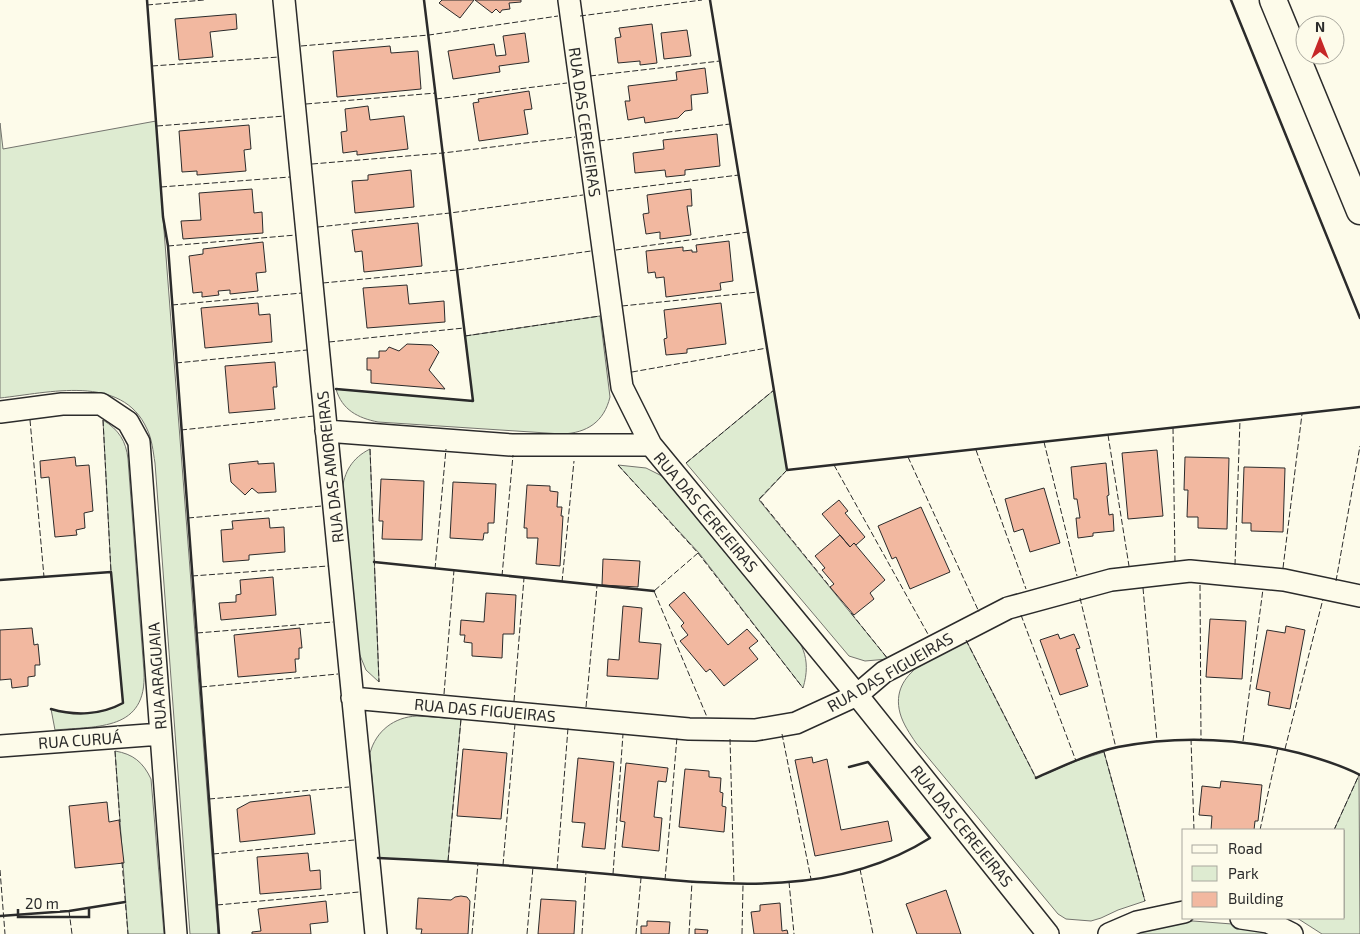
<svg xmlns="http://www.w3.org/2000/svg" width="1360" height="934" viewBox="0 0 1360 934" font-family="'Exo 2',sans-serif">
<rect width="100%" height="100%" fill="#fdfbea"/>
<path fill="#deebd1" stroke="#74746e" d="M156,121l7,96 55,717h-28l-35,-471c-2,-12 -3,-24 -8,-34 -25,-56 -99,-36 -147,-31v-275l3,26z
M600,316l10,81c-6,25 -23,36 -48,37l-184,-12c-20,-4 -36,-12 -42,-33l137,12 -8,-65z
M774,390l13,80 -28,30 129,159 -23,2 -16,-5 -163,-193z
M103,420c16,10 23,21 25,39l16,213c3,59 -46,54 -89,58l-4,-21c24,7 51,6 72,-6l-12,-131z
M370,449l9,233 -13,-12 -7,-17 -17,-162c2,-19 10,-33 28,-42z
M618,465l28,3 16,8 119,144c21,20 31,38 22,68l-104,-135z
M966,640l70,138 40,-17 28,-9 41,149 -27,9 -17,8 -10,3 -25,-2 -8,-5 -142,-171c-6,-9 -13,-19 -16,-30 -11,-42 38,-58 66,-73z
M417,716l44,3 -13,142 -70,-3 -8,-105c6,-22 24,-36 47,-37z
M115,751c18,3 28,11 36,28l13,155h-36z
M1359,775l1,159h-38l-25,-16h47v-88h-10z
M1193,921l39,3 38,10h-137l27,-8z"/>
<path fill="#f2b8a0" stroke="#2b2b2b" d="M442,0h32l-14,18 -21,-15z
M475,0h46v2l-12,1 1,6 -8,1 -2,3 -4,-4 -4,4z
M236,14l1,15 -27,3 3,25 -34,3 -4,-41z
M652,24l5,39 -17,2v-4l-22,2 -3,-25 6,-1 -2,-9z
M687,30l4,26 -27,3 -3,-26z
M525,33l4,29 -30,4 1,6 -47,7 -5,-28 46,-7 2,12 10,-1 -3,-19z
M390,46l1,7 27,-2 3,38 -84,8 -4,-46z
M705,68l3,25 -17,2 1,15 -7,1 -7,7 -33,5 -1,-6 -16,3 -3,-19h5l-2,-15 49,-6 -1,-8z
M529,91l3,18 -8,1 4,24 -49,7 -6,-38 6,-1 -1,-3z
M368,106l2,14 34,-4 4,33 -51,6v-4l-14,2 -2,-21 6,-1 -2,-22z
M249,125l2,24 -7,1 2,21 -49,4v-4l-15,1 -3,-41z
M717,134l3,32 -35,4v5l-19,2 -1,-7 -30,3 -2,-20 31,-4 -1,-9z
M411,170l3,37 -59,6 -3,-32 16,-1v-5z
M252,189l2,24 8,-1 1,21 -80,6 -2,-18 20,-1 -2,-27z
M691,189l1,17h-5l4,29 -31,4v-7l-14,2 -3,-20 6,-1 -2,-18z
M418,223l4,43 -58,6 -2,-21 -7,1 -3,-22z
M729,241l4,40 -13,2 1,7 -55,7 -2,-20 -8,1 -1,-6 -7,1 -2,-22 37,-4v4l9,-1v2h5l-1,-7z
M263,242l3,30 -10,1 2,18 -28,3v-4l-12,1 1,4 -17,2v-5l-9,1 -4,-37 14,-2v-5z
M407,285l2,19 35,-3 1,21 -78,6 -4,-40z
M258,303l1,12 11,-1 2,28 -67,6 -4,-40z
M721,303l5,41 -39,5v4l-21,2 -2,-16 3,-1 -3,-28z
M407,344l25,1 7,7 -10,18 16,19 -74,-6v-13h-4v-12h12v-7h7l3,-4 10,4z
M275,362l2,25h-4l2,22 -46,4 -4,-47z
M1157,450l6,66 -35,3 -6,-66z
M75,457l1,9 13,-1 4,46 -9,2 1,15 -9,2 1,5 -22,2 -6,-60 -8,1 -1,-17z
M1185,457l44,1 -2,71 -29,-1v-11h-11l1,-27h-4z
M258,461v3l16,-1 2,29 -18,1 -6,-5 -7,7 -14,-13 -2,-18z
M1106,463l3,32 -2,1 2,19 4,-1 1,17 -21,2v3l-15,2 -2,-20h4l-3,-19h-3l-3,-32z
M1244,467l41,1 -2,64 -32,-1v-8h-9z
M381,479l43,2 -2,59 -40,-1 1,-18h-4z
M453,482l43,2 -2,39h-6v10h-4l-1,7 -33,-2z
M527,485l23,1v5l8,1 -1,15h5l-1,9h2l-3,50 -24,-2 2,-26h-11v-10h-3z
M1044,488l16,55 -30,9 -7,-23 -9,3 -9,-33z
M839,500l9,11 -3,2 20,24 -9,8 -2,-2 -4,4 -28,-33z
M921,507l29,65 -40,17 -14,-32 -4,2 -14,-33z
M269,518l1,10 14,-1 1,25 -36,3v5l-26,2 -2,-32 12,-1 -1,-8z
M840,535l10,12 4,-4 31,37 -15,13 4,6 -20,16 -24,-28 4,-3 -12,-14 3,-2 -10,-12z
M603,559l37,2 -2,26 -36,-2z
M273,577l3,38 -55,5 -2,-17 17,-1v-7l5,-1 -1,-14z
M684,592l44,53 19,-16 11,12 -9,7 9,11 -34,27 -14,-17 -4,3 -26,-31 8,-6 -7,-9 3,-3 -15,-18z
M486,593l30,2 -2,39h-11l-1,24 -30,-2v-13l-8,-1 1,-7h-5l1,-15 23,2z
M623,606l19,2 -3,34 22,2 -3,35 -51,-3 1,-17 11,1z
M1210,619l36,2 -4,58 -36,-2z
M1286,626l19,4 -15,79 -22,-4 2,-13 -14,-3 11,-59 18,3z
M32,628l2,17 4,-1 2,21h-5v11l-7,1v9l-16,2 -1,-9 -11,1v-50z
M300,628l2,20h-3v11h-4l1,13 -58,5 -4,-42z
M1058,634l2,5 14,-5 6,14 -4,1 12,37 -28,9 -20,-55z
M463,749l44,4 -6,66 -44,-3z
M812,757l1,6 14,-4 14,71 47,-9 4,20 -77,15 -20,-96z
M578,758l36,4 -9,87 -23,-2 3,-24 -13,-1z
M626,763l42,5 -2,14 -8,-1 -4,36 8,1 -3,33 -37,-4 3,-25 -5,-1z
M685,769l24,2v6l12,1 -1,14 3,1 -1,13 4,1 -2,25 -45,-5z
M1221,781l41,4 -4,36h-3l-1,9h-43l1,-14 -13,-1 3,-29 18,2z
M310,795l5,39 -75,8 -3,-33 13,-7z
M107,802l2,20 10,-2 5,43 -49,5 -6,-62z
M308,853l2,18 10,-1 1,19 -61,5 -3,-37z
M946,890l15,44h-44l-11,-30z
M461,896l6,1 3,4 -2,33h-47l1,-5h-6l2,-31 33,2 4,-3z
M541,899l35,2 -2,33h-36z
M326,901l2,21 -18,2 1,10h-59v-2l9,-1 -3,-22z
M780,903l2,28 5,-1 1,4h-34l-3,-22 9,-1v-6z
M647,921l23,1 -1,12h-28v-8h6z
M695,929l13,1 -1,4h-12z"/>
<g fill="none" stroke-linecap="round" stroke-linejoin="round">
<g stroke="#2b2b2b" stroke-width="24">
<path id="minor" d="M284,0l92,934
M569,0l53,387 29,58 206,250 191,239
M0,412l62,-8h39l27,18 11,20 37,492
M326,431l186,14h139
M352,698l337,31 66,1 41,-7 61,-28 27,-23 124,-64 103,-28 79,-9 94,9 76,16
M0,746l161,-12
M1241,918l27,4 24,12
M1109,934l28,-12 47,-10"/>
</g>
<g stroke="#2b2b2b" stroke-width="29">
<path id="tertiary" d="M1273,0l87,211"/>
</g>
<use href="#minor" stroke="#fdfbea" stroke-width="21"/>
<use href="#tertiary" stroke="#fdfbea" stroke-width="26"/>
<path stroke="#2b2b2b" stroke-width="1" stroke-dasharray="6 2.5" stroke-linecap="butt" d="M147,5l57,-5
M580,16l122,-16
M301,46l128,-11 129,-19
M152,66l127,-9
M590,76l130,-15
M436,99l131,-16
M306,104l130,-11
M157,126l128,-10
M599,141l131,-17
M312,164l131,-11 132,-16
M161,187l129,-10
M608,191l131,-16
M318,227l132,-14 133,-18
M168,246l128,-11
M616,250l132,-18
M323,283l134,-13 134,-19
M172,305l130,-12
M622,306l136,-14
M465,336l135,-20
M329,342l135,-14
M176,363l131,-13
M632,372l135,-24
M30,420l14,157
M103,420l8,152
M1173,428l2,134
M181,430l133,-14
M1108,435l21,131
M1044,442l33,134
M370,449l9,233
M976,450l50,139
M908,457l71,155
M686,463l88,-73
M618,465l80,88 105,135
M834,465l95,171
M787,470l-28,29 72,89
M188,518l134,-12
M698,553l-44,38 53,126
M1235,565l5,-145
M1283,568l19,-154
M435,569l11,-120
M192,576l136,-10
M502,576l11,-121
M1336,581l24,-135
M562,582l12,-121
M1200,585l1,154
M1143,588l14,153
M1080,598l36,150
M851,613l37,46
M1021,615l55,146
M197,633l136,-11
M966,640l70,138
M201,687l137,-13
M444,694l10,-124
M514,701l10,-123
M586,707l11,-121
M782,734l29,145
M730,739l4,145
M1191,739l3,91
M1243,741l20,-152
M1285,749l38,-150
M115,751l5,71
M1104,752l41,149
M209,799l140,-12
M1260,830l18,-82
M1334,830l25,-55
M213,854l141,-14
M448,861l13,-142
M122,862l6,72
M503,865l12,-141
M860,869l13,65
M0,870l5,64
M557,870l11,-142
M613,874l10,-140
M665,880l12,-143
M789,882l5,52
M217,905l142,-13
M69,911l3,23
M472,934l6,-71
M527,934l6,-67
M582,934l4,-62
M636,934l5,-56
M689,934l3,-52
M742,934l1,-49"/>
<path stroke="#2b2b2b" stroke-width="2.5" d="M147,0l16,217 5,29 51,688
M710,0l77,470 573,-63
M1231,0l129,318
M336,389l137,12 -49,-401
M374,562l280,29
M0,580l111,-8 12,131c-22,12 -48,13 -72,6
M1036,778c27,-12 54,-25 82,-31 61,-12 121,-9 181,6 22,6 42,12 61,22
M378,858c70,3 139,8 208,14 115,10 240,32 344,-34l-62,-76 -19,5
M0,916l69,-5 56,-9"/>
</g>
<g text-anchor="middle" stroke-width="4" stroke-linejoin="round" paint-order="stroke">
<g font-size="16" fill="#2b2b2b" stroke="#fdfbea">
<text transform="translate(585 122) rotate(82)" y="6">RUA DAS CEREJEIRAS</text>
<text transform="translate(330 467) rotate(-96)" y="6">RUA DAS AMOREIRAS</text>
<text transform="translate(706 512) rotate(50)" y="6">RUA DAS CEREJEIRAS</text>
<text transform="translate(890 672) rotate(-30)" y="6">RUA DAS FIGUEIRAS</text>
<text transform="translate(157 676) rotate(-94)" y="6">RUA ARAGUAIA</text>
<text transform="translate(485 710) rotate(5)" y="6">RUA DAS FIGUEIRAS</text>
<text transform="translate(80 740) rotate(-4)" y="6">RUA CURUÁ</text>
<text transform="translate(962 826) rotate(51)" y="6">RUA DAS CEREJEIRAS</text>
</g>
</g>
<rect x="1182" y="829" width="162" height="90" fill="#fdfbea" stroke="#a9a89e"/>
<rect x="1192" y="845" width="25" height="8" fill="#fdfbea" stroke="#a9a89e"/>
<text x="1228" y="854" font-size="15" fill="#2b2b2b">Road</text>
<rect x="1192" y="866" width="25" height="15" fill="#deebd1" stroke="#a9a89e"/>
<text x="1228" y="879" font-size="15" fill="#2b2b2b">Park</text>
<rect x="1192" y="892" width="25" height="15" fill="#f2b8a0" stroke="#a9a89e"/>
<text x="1228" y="904" font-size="15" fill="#2b2b2b">Building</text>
<g transform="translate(1320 40)"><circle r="24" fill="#fdfbea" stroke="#a9a89e"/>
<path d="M0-4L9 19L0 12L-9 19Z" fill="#c62828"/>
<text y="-8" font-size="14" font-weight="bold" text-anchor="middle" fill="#2b2b2b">N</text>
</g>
<path d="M18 909v8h71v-8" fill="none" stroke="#2b2b2b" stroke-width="2.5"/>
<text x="25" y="909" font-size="15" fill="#2b2b2b" stroke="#fdfbea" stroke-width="4" paint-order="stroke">20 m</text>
</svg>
